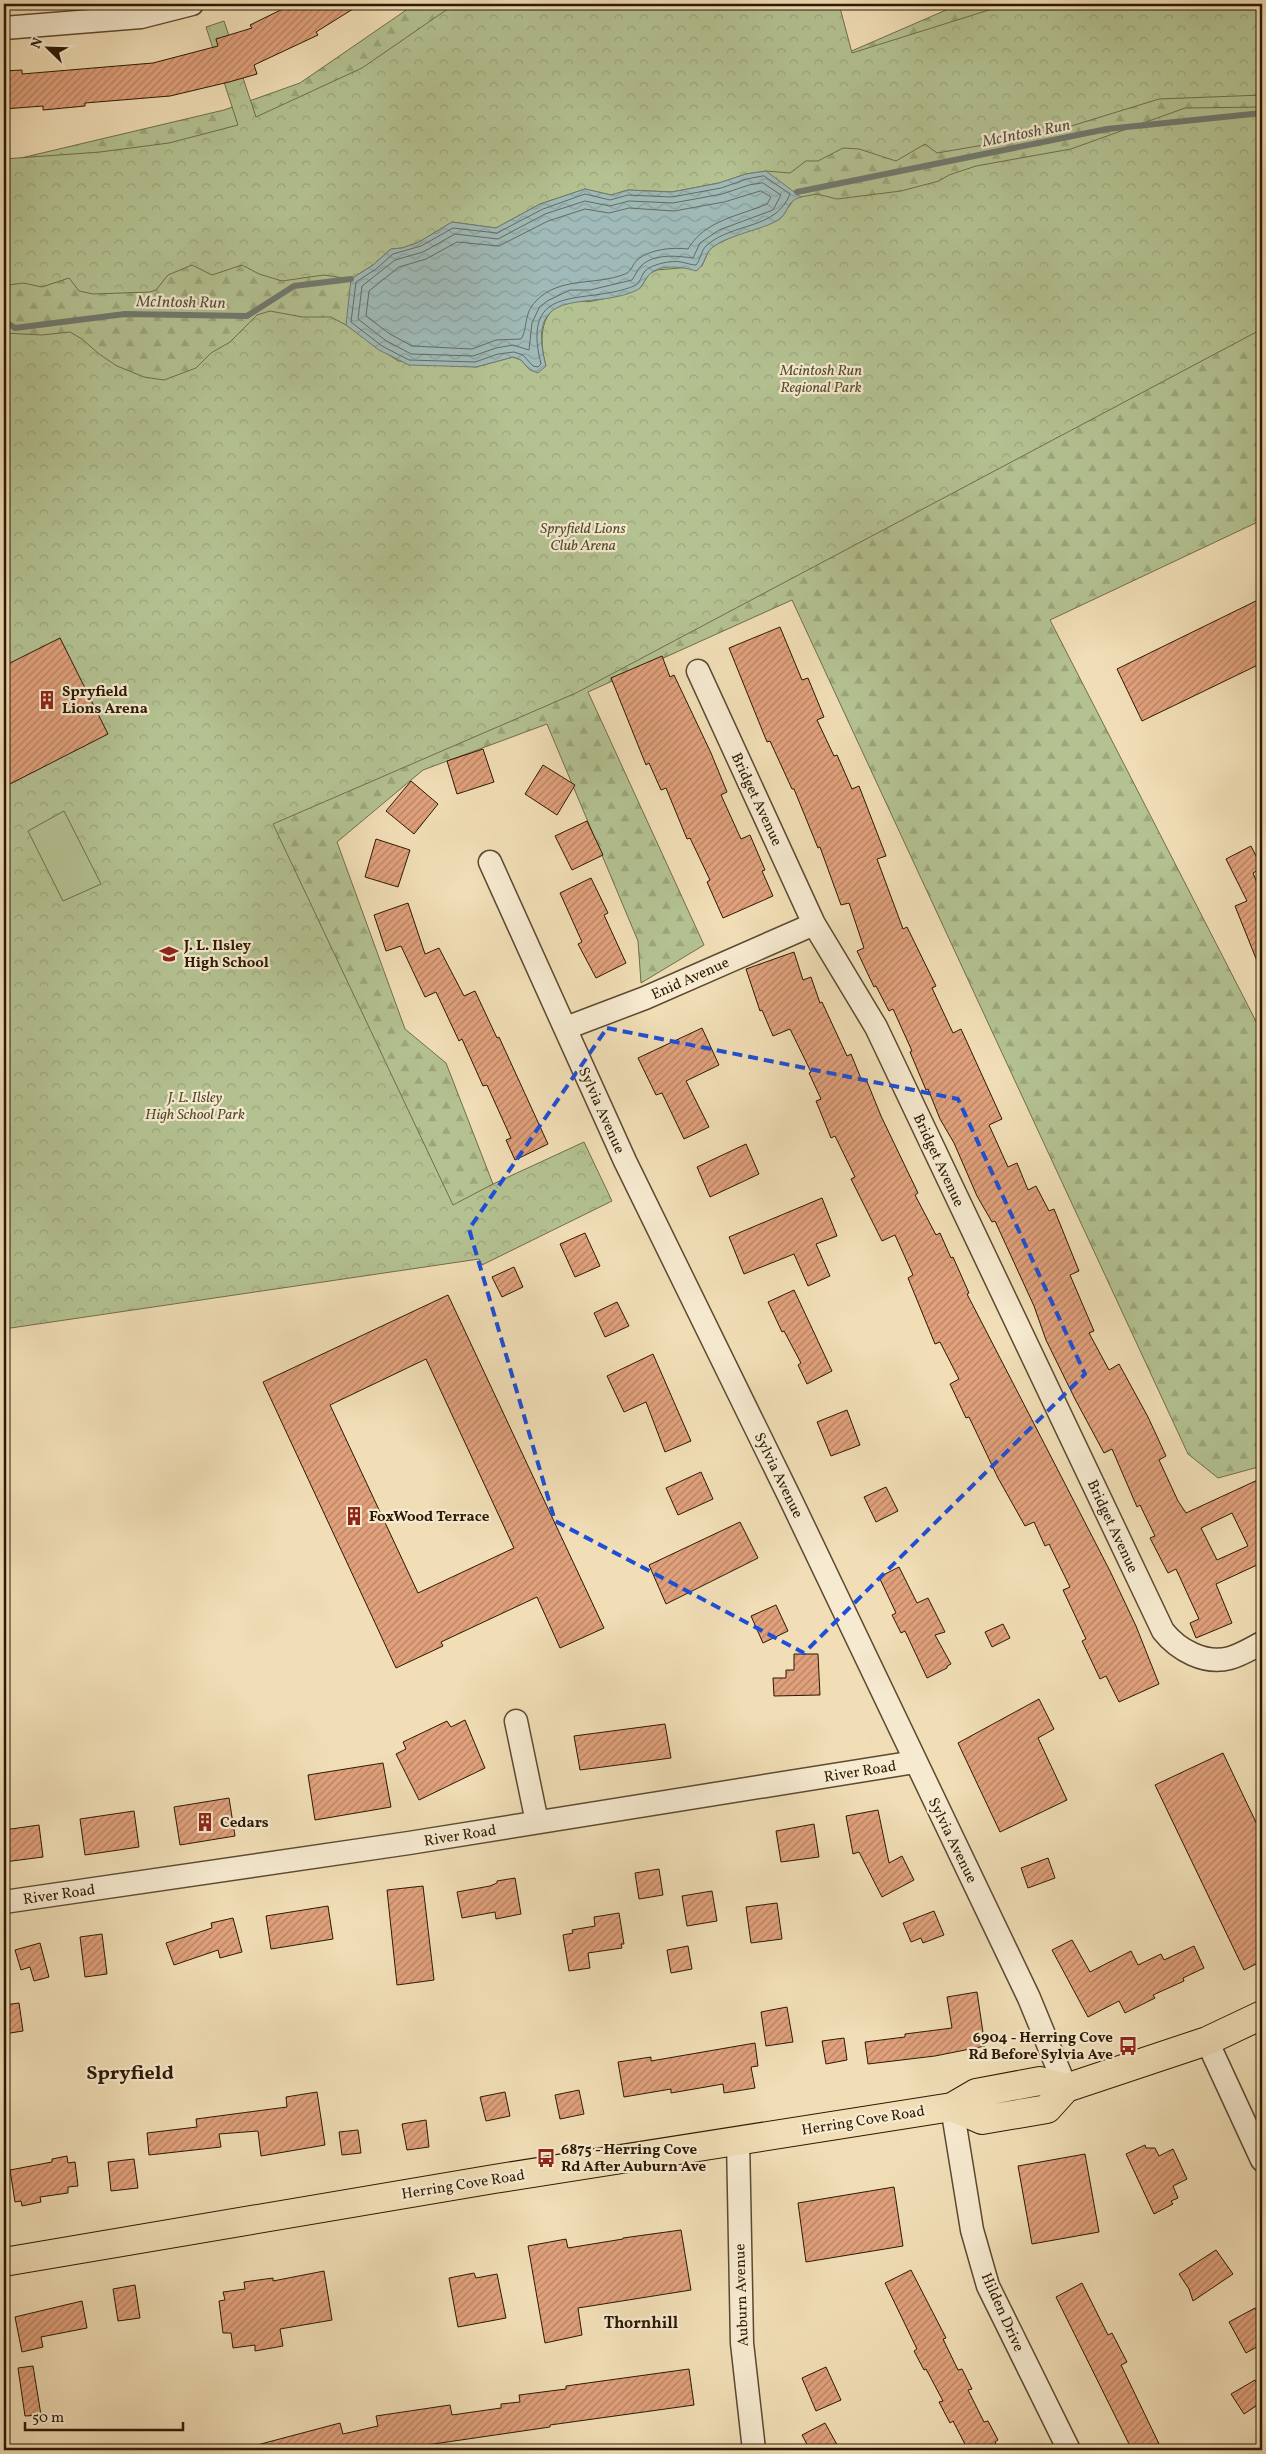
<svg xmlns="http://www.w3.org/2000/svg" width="1266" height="2454" viewBox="0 0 1266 2454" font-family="Vollkorn,serif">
<defs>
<pattern id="forest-firs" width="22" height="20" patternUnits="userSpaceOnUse" patternTransform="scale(1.25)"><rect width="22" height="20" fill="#b4c292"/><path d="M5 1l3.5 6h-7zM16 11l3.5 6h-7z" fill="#9ba67c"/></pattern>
<pattern id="park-crowns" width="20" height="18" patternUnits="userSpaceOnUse" patternTransform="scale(1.25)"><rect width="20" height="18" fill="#b4c292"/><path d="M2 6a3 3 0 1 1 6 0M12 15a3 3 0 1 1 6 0" fill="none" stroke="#9ba67c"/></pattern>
<pattern id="water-waves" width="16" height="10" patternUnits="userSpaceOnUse" patternTransform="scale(1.25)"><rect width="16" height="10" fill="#9fbab8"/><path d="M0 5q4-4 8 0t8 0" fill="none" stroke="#899f9d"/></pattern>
<pattern id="building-hatch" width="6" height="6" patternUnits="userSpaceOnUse" patternTransform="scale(1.25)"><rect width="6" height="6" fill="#e0a17c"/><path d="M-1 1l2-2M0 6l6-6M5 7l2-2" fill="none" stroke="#b68263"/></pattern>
</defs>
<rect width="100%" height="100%" fill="#f1deb6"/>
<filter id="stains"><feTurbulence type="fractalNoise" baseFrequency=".004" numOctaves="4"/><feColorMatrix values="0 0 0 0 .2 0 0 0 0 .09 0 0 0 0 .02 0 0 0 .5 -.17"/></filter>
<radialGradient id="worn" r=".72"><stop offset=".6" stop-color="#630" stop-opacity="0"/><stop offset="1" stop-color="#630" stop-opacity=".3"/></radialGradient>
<path fill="url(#forest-firs)" stroke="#706e4a" d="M415,4h414l18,49 113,-49h302v516l-212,100 212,413v433l-44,12 -30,-24 -396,-854 -204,92 116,253 -63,38 -3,-42 -91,-217 -124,46 -86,72 68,187 41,34 47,121 -41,24 -448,-690v-356l220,-52 76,-27z"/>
<path fill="url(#park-crowns)" stroke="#706e4a" d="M455,4h384l13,49 156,-49h254v91l-103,4 -117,36 -105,18 -12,-9 -29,17 -37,-12 -16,-1 -25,13h-12l-16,12 -24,-2 -20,3 -27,9 -47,9 -44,-2 -17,5 -26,-6 -45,15 -44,24 -44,-6 -33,20 -17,6 -11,1 -18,16 -22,14 -27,-4 -42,6 -23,-7 -17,-9 -30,10 -20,-10 -24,10 -12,15 -6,2 -57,2 -14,-3 -10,-13 -27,9 -19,-4 -14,2 -5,-3v-123l96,-7 69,-9 69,-18 -32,-98 18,-6 32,96 106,-49z
M1262,107v222l-686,364 -303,131 180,381 40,-21 91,-42 28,59 -130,64 -3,-6 -475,70v-996l38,2 28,-3 12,7 17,15 18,12 27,11 20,3 32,-12 15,-15 19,-11 27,-27 13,-4 32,6h29l15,8 52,36 78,6 37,-10 8,3 9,10 16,-4c-7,-26 -8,-60 27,-65 7,-1 13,2 20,0 16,-3 32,-9 48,-14l8,-13 8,-4 45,-4 7,-16 6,-5 27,-13 38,-13 15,-21 22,-4 20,5 64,-8 38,-10 10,-6 27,-9 95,-17 114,-41z"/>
<path fill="#b4c292" stroke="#706e4a" d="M64,811l37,73 -38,17 -35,-70z"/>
<path fill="url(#water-waves)" stroke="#717a70" d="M766,171l35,26c-13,3 -12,13 -20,21 -11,10 -51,16 -68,29 -9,6 -7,18 -17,24 -13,-4 -36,-8 -47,4 -5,5 -6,12 -12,15 -45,22 -114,-9 -91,76l-8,7 -8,-3 -9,-10 -8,-3 -37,10 -67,-2 -30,-15 -33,-25 5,-46 22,-14 18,-16 11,-1 17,-6 33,-20 44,6 44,-24 45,-15 26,6 17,-5 44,2 47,-9 27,-9z"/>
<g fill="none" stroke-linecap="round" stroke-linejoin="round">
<path stroke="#666a5e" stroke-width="1" d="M764,176l26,18c-14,36 -56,28 -83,51 -6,5 -6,14 -11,20 -5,0 -9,-2 -15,-3 -9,-2 -29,2 -36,9 -4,5 -5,13 -11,15 -49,20 -114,-6 -93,78l-3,3 -5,-1 -10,-11 -9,-3 -16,2 -23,8 -66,-2 -27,-14 -31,-24 5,-40 20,-13 17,-15 28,-8 32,-18 44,5 46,-24 42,-15 25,6 18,-5 44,2 49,-9 26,-9z
M763,183l18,12 -8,15 -54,20 -19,13 -7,15c-16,-2 -39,-5 -52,8 -4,4 -6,10 -9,14l-42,10h-20l-23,11 -8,7 -7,15 -3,27 -16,-5 -17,3 -23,8 -62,-2 -26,-14 -27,-21 4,-33 33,-26 28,-8 32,-18 43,5 47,-25 40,-13 25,5 19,-5 44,2 49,-9 27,-9z
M761,191l10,6 -4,7c-28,12 -62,16 -79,45 -15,-2 -38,0 -51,11 -4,4 -6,12 -12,14 -30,12 -65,2 -89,27 -13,13 -8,28 -15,38l-25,1 -24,9 -60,-3 -22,-12 -24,-18 3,-25 30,-24 27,-8 31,-17 42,4 49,-25 37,-12 24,4 20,-5 45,3 50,-9z"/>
<path stroke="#717a70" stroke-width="6" d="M797,192l310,-63 155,-16
M4,321l11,7 110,-14 122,2 47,-30 57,-7"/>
</g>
<path fill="url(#building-hatch)" stroke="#2c1903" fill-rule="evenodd" d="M293,4h68l-45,28 2,3 -64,30 3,9 -28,8 -59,14 -85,7v3l-42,4v-4l-39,3v-38l18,-1v4l131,-11 65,-17 -2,-7 36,-11 -2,-3z
M1262,598v65l-120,58 -25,-52z
M780,627l22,53 6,-2 16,39 -7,3 17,36 3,-1 15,34 7,-3 27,70 -9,3 26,70 4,-2 29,59 -4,2 21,45 8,-4 41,90 -13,6 19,42 9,-4 11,27 8,-4 13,25 5,-2 25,62 -9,4 24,56 -5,2 20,37 10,-6 29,53 18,39 -7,4 19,41 8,12 76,-35v97l-5,-10 -41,19 16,39 -36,15 -6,-15 9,-4 -23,-50 -8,4 -18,-35 5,-2 -15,-31 -3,2 -25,-58 -8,4 -29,-54 -29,-59 -12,-34 -39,-85 -3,1 -15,-26 -23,-53 -14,-24 -12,-30 -2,1 -16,-38 2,-1 -19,-42 -4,2 -13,-25 -2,1 -17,-36 7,-3 -15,-45 -8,2 -21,-58 -2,1 -24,-59h-2l-22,-48 -3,1 -17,-42 -21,-52zM1232,1513l16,33 -31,14 -16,-32z
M60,638l48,96 -104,53v-121z
M662,656l8,21 4,-2 37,78 16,39 -6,3 20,44 9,-4 15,35 -3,1 11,25 -50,22 -16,-36 3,-2 -20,-42 -3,1 -21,-51 -5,2 -12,-27 -3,2 -35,-87z
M483,749l11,33 -37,12 -10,-33z
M543,765l32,20 -18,30 -32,-21z
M411,781l27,23 -24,30 -28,-23z
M587,821l16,34 -31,15 -17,-34z
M376,839l34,11 -12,37 -33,-10z
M1251,846l11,22 -9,5 9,22 -1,76 -26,-65 12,-5 -21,-42z
M591,878l17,35 -4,2 22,48 -30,15 -18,-34 4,-2 -22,-49z
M408,903l17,51 14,-6 25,48 11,-5 22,47 2,-1 49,107 -33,16 -9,-20 5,-2 -24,-53 -4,1 -21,-47 -3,2 -23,-49 -11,5 -24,-51 -15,5 -12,-36z
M794,952l9,28 8,-3 9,26 2,-1 25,54 4,-2 11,27 4,-2 15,37 37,77 -3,2 21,40 4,-2 11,25 2,-1 16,36 -2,1 143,277 26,55 23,58 -40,18 -13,-26 -6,3 -18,-38 4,-2 -23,-49 7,-3 -21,-43 -4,2 -11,-24 -9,4 -27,-48 -29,-61 -3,1 -16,-34 9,-5 -19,-37 -5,2 -27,-66 5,-3 -18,-40 -13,6 -31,-62 4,-2 -20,-41 -4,2 -15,-37 5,-2 -12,-26 2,-1 -21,-43 -17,7 -11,-26 -2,1 -14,-42z
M702,1028l17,37 -33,16 23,46 -25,12 -22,-46 -6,2 -18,-37z
M746,1144l13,30 -49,23 -13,-30z
M822,1198l15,38 -21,8 14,32 -22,10 -14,-32 -50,20 -15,-37z
M585,1233l15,33 -25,11 -15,-33z
M514,1267l9,20 -21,10 -10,-20z
M794,1290l38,81 -25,13 -9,-19 3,-2 -17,-32 -2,1 -14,-30z
M448,1295l156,333 -44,20 -23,-51 -96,45 2,4 -47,22 -133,-286zM426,1359l88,189 -96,45 -88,-188z
M617,1302l12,24 -24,11 -11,-24z
M653,1354l38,87 -26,11 -19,-50 -22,10 -17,-36z
M847,1410l13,35 -29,11 -14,-34z
M701,1472l12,27 -35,16 -12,-27z
M886,1487l12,24 -22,11 -12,-25z
M740,1522l18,36 -92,46 -17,-39z
M899,1567l18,36 11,-5 17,34 -10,3 16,29 -4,2v2l-20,10 -22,-47 -4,2 -9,-18 4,-2 -17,-36z
M776,1605l12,26 -25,12 -12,-27z
M1003,1624l7,14 -18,9 -7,-15z
M794,1654h24l2,41 -46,1 -1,-18h13v-8h8z
M1039,1699l15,30 -16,9 29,62 -67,32 -42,-89z
M465,1720l20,48 -66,32 -23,-46 10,-5 -3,-7 44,-21 4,6z
M665,1724l6,34 -91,12 -6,-34z
M1223,1753l39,82v126l-18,9 -89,-185z
M383,1763l8,44 -76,13 -7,-45z
M229,1798l6,38 -55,9 -6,-38z
M878,1810l11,53 13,-7 12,24 -32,17 -23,-45 -6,2 -7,-38z
M134,1811l5,36 -54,8 -5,-36z
M814,1824l5,33 -38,5 -5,-31z
M39,1825l4,32 -39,5v-32z
M1048,1858l7,20 -27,10 -7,-20z
M659,1869l4,26 -24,4 -4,-26z
M515,1878l6,36 -25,5 -1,-7 -33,6 -5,-26 33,-6 7,-3v-2z
M423,1886l11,94 -37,5 -10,-95z
M712,1891l5,30 -30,5 -5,-30z
M777,1903l5,36 -31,4 -5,-36z
M328,1906l5,33 -62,10 -5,-33z
M934,1911l10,24 -21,8 -2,-5 -10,4 -8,-19z
M619,1913l5,31h-3l1,4 -34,5 2,15 -21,3 -6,-36 10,-2 -1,-3 23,-4 -1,-9z
M233,1918l9,34 -22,6 -2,-8 -44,15 -8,-22 46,-15 -1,-5z
M102,1934l5,40 -22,3 -5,-40z
M1072,1940l18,32 41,-21 7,14 23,-11 3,6 30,-14 10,22 -21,10 1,3 -31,14 2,3 -30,15 -6,-12 -31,16 -36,-67z
M40,1943l9,34 -15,4 -4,-14 -9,3 -6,-20z
M688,1946l4,23 -21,4 -4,-23z
M977,1992l8,54 -50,10 -67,8 -3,-22 40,-5v-3l47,-6 -5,-31z
M19,2003l4,28 -19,3v-29z
M787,2007l6,35 -27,4 -5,-34z
M844,2038l3,22 -21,4 -4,-23z
M755,2043l3,23 -7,1 4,21 -31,5 -1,-9 -52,9v-4l-47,8 -6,-35 33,-5v4z
M579,2090l5,24 -24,5 -5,-24z
M317,2092l8,53 -64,11 -3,-25 -39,3 2,13 -72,8 -2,-22 50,-6 -1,-8 91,-12 -1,-10z
M505,2092l5,24 -24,5 -6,-24z
M426,2120l3,27 -22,3 -5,-26z
M358,2130l3,23 -19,2 -3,-23z
M1145,2145l1,3h9l4,8 14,-7 14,30 -14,7 5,12 -7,3 2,3 -19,10 -28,-60z
M1085,2154l14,78 -67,12 -14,-78z
M67,2156l1,7 7,-1 3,24 -10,1v6l-28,4 1,5 -19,4 -1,-5 -6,1 -5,-32 42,-8v-3z
M134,2159l4,29 -27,3 -3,-29z
M894,2187l9,59 -97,16 -8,-59z
M681,2230l10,60 -113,18 4,27 -37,8 -17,-97 38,-7 2,9 55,-9v-1z
M1216,2250l17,24 -40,27 -4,-12 -10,-15z
M911,2270l35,68 -3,1 15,31 4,-1 10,20 -4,1 16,32 4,-1 10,19 -3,2 4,8h-31l-15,-29 -3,2 -11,-21 4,-1 -17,-32 -2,1 -10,-19 3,-2 -32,-66z
M324,2271l8,49 -52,9 3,17 -28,5v-6l-22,3 -2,-15h-8l-4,-32 6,-1 -2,-8 22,-3 -1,-7 29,-4v3z
M474,2273l2,5 21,-4 9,44 -48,9 -9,-49z
M1082,2283l26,52 4,-2 15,29 -6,3 41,85h-30l-76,-153z
M135,2285l5,33 -22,3 -5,-32z
M82,2301l5,27 -46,9 2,10 -21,5 -7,-35z
M1255,2308l7,14v22l-16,9 -17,-31z
M33,2366l8,49 -16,1 -7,-48z
M826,2367l15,33 -25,11 -14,-33z
M689,2369l5,36 -144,20v2l-144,21v2h-149v-5l83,-22 3,11 35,-8 -2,-10 74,-11 2,10 49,-7v-4l19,-2 -1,-7 47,-6v-3z
M1255,2380l7,10v12l-18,12 -13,-20z
M825,2423l15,27h-30l-8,-15z"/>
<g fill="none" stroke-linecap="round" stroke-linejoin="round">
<g stroke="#5d4a30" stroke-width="25">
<path id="minor" d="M4,28l137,-11 51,-13
M698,671l116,253 62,103 287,604c15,19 42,34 67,27 11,-3 22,-10 32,-15
M490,862l135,299 165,337 239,500 37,90
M566,1028l79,-30 169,-74
M516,1721l21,101
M4,1902l405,-59 506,-81
M1207,2041l55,119
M952,2107l20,123 16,56 81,164
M738,2139l4,204 12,107"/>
</g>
<g stroke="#2c1903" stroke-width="30">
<path id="major" d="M952,2107l30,13 65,-11 19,-21 141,-47 55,-26
M4,2262l490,-83 458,-72 24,-14 64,-12 26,7"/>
</g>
<use href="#minor" stroke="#f6ead0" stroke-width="22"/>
<use href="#major" stroke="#f1deb6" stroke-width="28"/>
</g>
<path fill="none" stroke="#1d4ed8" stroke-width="4" stroke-dasharray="10 6" stroke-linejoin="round" d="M607,1028l351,71 127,275 -281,279 -249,-132 -86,-292z"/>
<defs>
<g id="building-bare" transform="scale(1.5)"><path d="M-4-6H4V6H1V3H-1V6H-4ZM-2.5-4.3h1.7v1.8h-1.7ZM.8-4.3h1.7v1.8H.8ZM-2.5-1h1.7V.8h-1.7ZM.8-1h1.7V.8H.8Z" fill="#8f2418" stroke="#f6ead0" stroke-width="2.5" paint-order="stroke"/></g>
<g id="school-bare" transform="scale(1.5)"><path d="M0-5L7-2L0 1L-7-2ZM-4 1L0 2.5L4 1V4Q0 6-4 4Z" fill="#8f2418" stroke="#f6ead0" stroke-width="2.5" paint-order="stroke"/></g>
<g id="bus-bare" transform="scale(1.5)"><path d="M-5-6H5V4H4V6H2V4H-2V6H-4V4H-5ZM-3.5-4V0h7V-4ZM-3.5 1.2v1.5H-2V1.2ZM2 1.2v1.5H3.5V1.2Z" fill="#8f2418" stroke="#f6ead0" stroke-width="2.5" paint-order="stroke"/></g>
</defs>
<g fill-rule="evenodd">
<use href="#building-bare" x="47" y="700"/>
<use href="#school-bare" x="169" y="954"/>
<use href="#building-bare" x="354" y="1516"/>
<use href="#building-bare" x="205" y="1822"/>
<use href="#bus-bare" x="1128" y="2046"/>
<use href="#bus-bare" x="546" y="2158"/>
</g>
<g text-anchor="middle" stroke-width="4.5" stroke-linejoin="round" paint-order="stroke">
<g font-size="15" font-style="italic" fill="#554c2e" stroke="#f6ead0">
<text x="821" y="375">Mcintosh Run<tspan x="821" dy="17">Regional Park</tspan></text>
<text x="583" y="533">Spryfield Lions<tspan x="583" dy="17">Club Arena</tspan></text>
<text x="195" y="1102">J. L. Ilsley<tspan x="195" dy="17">High School Park</tspan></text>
</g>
<g font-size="15" font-weight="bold" fill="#2c1903" stroke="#f6ead0" text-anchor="start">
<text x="62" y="696">Spryfield<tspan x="62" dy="17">Lions Arena</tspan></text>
<text x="184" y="950">J. L. Ilsley<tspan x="184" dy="17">High School</tspan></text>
<text x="369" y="1521">FoxWood Terrace</text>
<text x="220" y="1827">Cedars</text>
<text x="1113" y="2042" text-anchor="end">6904 - Herring Cove<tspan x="1113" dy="17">Rd Before Sylvia Ave</tspan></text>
<text x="561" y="2154">6875 - Herring Cove<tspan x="561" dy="17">Rd After Auburn Ave</tspan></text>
</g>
<g font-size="15" fill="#2c1903" stroke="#f6ead0">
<text transform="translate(757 799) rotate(65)" y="5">Bridget Avenue</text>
<text transform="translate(690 978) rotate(-24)" y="5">Enid Avenue</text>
<text transform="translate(602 1110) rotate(66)" y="5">Sylvia Avenue</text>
<text transform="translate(939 1160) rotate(65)" y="5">Bridget Avenue</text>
<text transform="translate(779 1475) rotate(64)" y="5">Sylvia Avenue</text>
<text transform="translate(1113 1526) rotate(65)" y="5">Bridget Avenue</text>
<text transform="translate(860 1771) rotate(-9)" y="5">River Road</text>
<text transform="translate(460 1835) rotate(-9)" y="5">River Road</text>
<text transform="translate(953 1840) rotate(64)" y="5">Sylvia Avenue</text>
<text transform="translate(59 1894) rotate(-8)" y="5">River Road</text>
<text transform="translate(863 2120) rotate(-9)" y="5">Herring Cove Road</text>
<text transform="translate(463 2184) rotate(-9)" y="5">Herring Cove Road</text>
<text transform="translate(741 2295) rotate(-92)" y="5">Auburn Avenue</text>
<text transform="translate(1003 2312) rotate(66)" y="5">Hilden Drive</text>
</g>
<g font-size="16" font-style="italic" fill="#545142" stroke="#f6ead0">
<text transform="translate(1026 132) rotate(-11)" y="6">McIntosh Run</text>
<text transform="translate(181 301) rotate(1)" y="6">McIntosh Run</text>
</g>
<g font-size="16" font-weight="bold" fill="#2c1903" stroke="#f6ead0">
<text x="641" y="2328">Thornhill</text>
</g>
<g font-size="20" font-weight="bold" fill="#2c1903" stroke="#f6ead0">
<text x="130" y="2079">Spryfield</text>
</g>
</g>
<rect width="1266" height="2454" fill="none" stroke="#f1deb6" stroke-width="20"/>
<rect x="5" y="5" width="1256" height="2444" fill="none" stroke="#2c1903" stroke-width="2.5"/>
<rect x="10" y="10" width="1246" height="2434" fill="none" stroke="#2c1903"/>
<g transform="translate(48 48) rotate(293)" stroke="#f6ead0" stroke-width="4" paint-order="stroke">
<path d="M0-4L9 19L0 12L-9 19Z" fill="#2c1903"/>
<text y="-8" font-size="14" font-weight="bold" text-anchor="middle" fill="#2c1903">N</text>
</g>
<path d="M25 2422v8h158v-8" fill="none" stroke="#2c1903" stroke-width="2.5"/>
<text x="32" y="2422" font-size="15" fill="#2c1903" stroke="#f6ead0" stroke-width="4" paint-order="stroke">50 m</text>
<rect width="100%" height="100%" filter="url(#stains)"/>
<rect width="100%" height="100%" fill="url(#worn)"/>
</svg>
